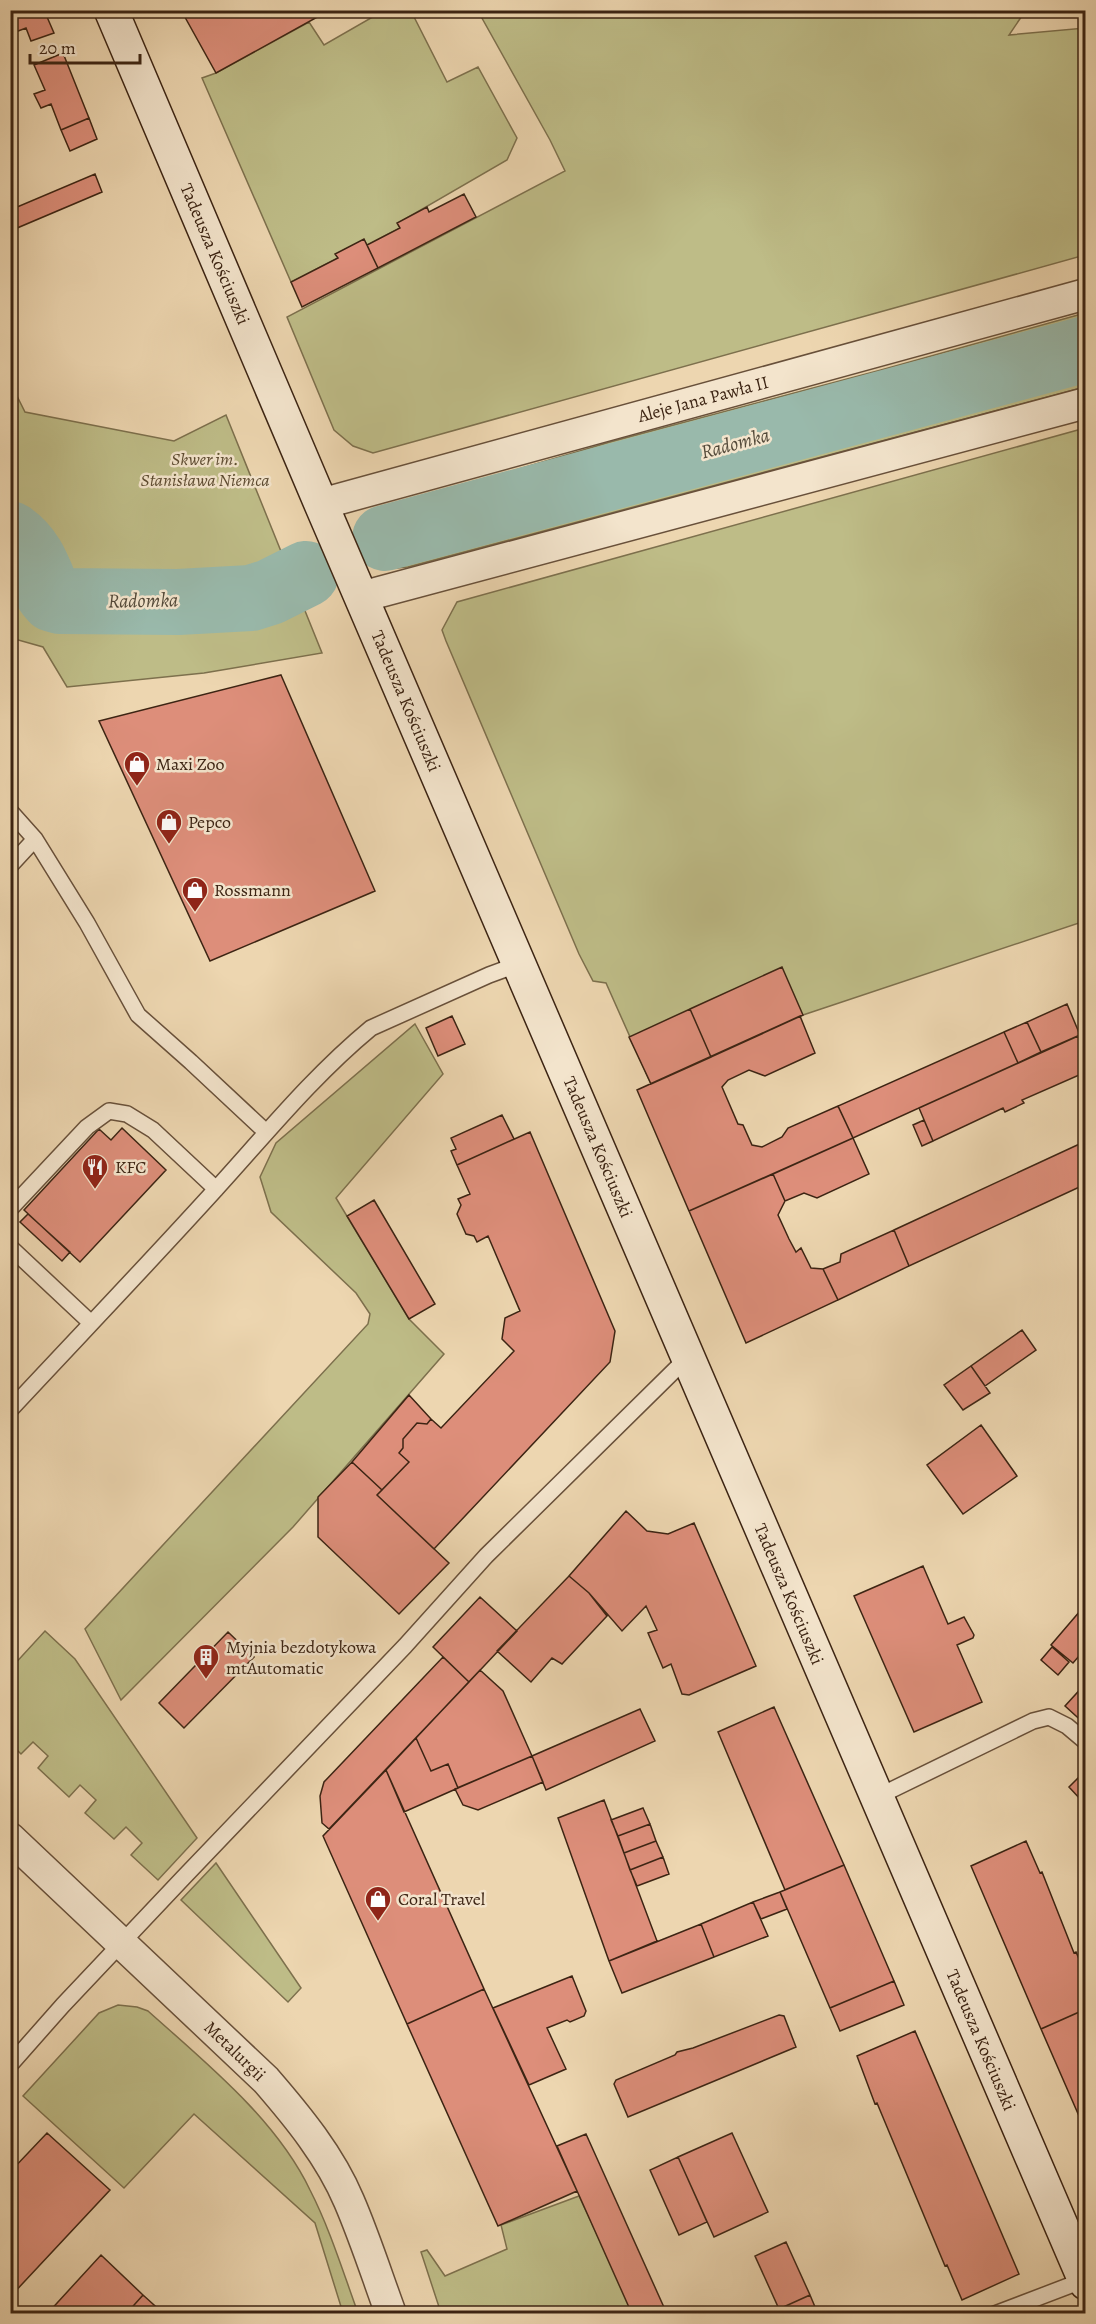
<svg xmlns="http://www.w3.org/2000/svg" width="1096" height="2324" viewBox="0 0 1096 2324" font-family="Alegreya,serif">
<rect width="100%" height="100%" fill="#edd6b0"/>
<filter id="stains"><feTurbulence type="fractalNoise" baseFrequency=".00333" numOctaves="4"/><feColorMatrix values="0 0 0 0 .2 0 0 0 0 .09 0 0 0 0 .02 0 0 0 .5 -.17"/></filter>
<radialGradient id="worn" r=".72"><stop offset=".6" stop-color="#630" stop-opacity="0"/><stop offset="1" stop-color="#630" stop-opacity=".3"/></radialGradient>
<path fill="#bebc87" stroke="#7d704d" stroke-width="1.5" d="M1026,10l-17,25 76,-7v227l-712,198 -20,-7 -19,-16 -47,-113 278,-146 -15,-31 -72,-129z
M383,11h28l36,71 31,-15 39,71 -10,22 -109,63 2,5 -33,17 -3,-5 -28,14 2,4 -47,24 -89,-204 14,-5 93,-51 15,23z
M1085,313v29l-642,173 -39,6 -26,1 -4,-10 236,-70 271,-72z
M1085,358v29l-677,180 -11,1 -7,-16 27,-11z
M10,382l15,30 149,29 52,-26 96,238 -118,20 -137,14 -24,-40 -32,-9z
M1085,428v493l-282,94 -152,69 -45,-101 -13,-2 -14,-27 -133,-313 -4,-11 15,-28z
M415,1024l28,50 -107,124 73,121 35,35 -151,173 -172,173 -36,-71 283,-305 2,-10 -14,-21 -85,-81 -11,-35 16,-34z
M45,1631l30,28 122,179 -39,42 -27,-25 11,-12 -16,-16 -12,12 -29,-26 11,-13 -16,-15 -11,12 -31,-29 10,-12 -15,-14 -12,12 -10,-10v-76z
M216,1863l85,125 -13,14 -107,-102z
M118,2005l19,2 11,4c58,52 128,108 162,179 20,39 33,82 48,123h-15l-28,-90 -121,-109 -70,74 -101,-92 76,-83z
M579,2196l55,117h-193l-20,-61 6,-2 18,26 62,-27 -6,-24z"/>
<g fill="none" stroke-linecap="round" stroke-linejoin="round">
<path stroke="#99b9ab" stroke-width="66" d="M10,534c22,15 28,35 38,59l5,6 7,2 118,1 73,-4 19,-6 36,-18
M385,538l701,-189"/>
</g>
<path fill="#dd8e7a" stroke="#3c2413" stroke-width="1.5" d="M19,10h25l10,23 -23,8 -5,-13 -13,5 -3,-15 10,-4z
M181,10h149l-114,63z
M63,53l26,65 -28,12 -10,-26 -10,4 -7,-14 11,-4 -11,-25z
M89,118l8,21 -27,12 -9,-21z
M95,174l7,18 -92,39v-21z
M464,194l12,23 -98,51 -11,-23 33,-17 -3,-5 30,-16 2,5z
M364,239l14,29 -76,39 -11,-25 47,-24 -3,-4z
M281,675l94,216 -165,70 -111,-240z
M782,967l21,48 -92,42 -21,-48z
M1067,1004l13,31 -39,17 -14,-30z
M690,1009l21,48 -60,27 -22,-47z
M452,1016l13,28 -27,12 -12,-28z
M800,1016l15,37 -50,23 -16,-6 -21,10 -6,7 16,37 5,1 9,20 10,2 20,-10 6,-9 50,-22 15,32 -164,73 -52,-121z
M1027,1022l14,30 -23,11 -14,-31z
M1004,1032l14,31 -165,75 -15,-32z
M1078,1036l8,18v18l-64,28 2,3 -19,9 -2,-4 -70,33 -14,-33z
M502,1115l12,24 -57,26 -6,-14 5,-2 -5,-11z
M924,1120l9,21 -11,5 -9,-21z
M122,1128l44,42 -86,92 -56,-52 75,-81 12,11z
M530,1132l85,199 -5,31 -176,187 -57,-54 32,-33 -10,-9 4,-5v-9l14,-16 10,1 4,-5 10,9 73,-77 -12,-12 3,-21 15,-7 -32,-75 -11,6 -3,-6 -8,-2 -9,-20 4,-9 -3,-6 12,-5 -13,-29z
M853,1138l16,36 -52,24 -13,-5 -19,8 -12,-27z
M1086,1141v43l-177,82 -15,-36z
M773,1174l12,27 -7,14 11,24 7,13 5,-4 10,20 12,1 15,31 -92,43 -57,-132z
M374,1200l61,104 -26,15 -62,-103z
M28,1214l42,38 -8,9 -42,-39z
M894,1230l15,36 -71,34 -15,-31 17,-7 1,-8z
M1022,1330l14,20 -51,36 -14,-20z
M971,1366l19,27 -27,17 -19,-25z
M409,1395l22,24 -4,5 -10,-1 -14,16v9l-4,5 10,9 -27,28 -30,-28z
M981,1425l36,51 -54,38 -36,-49z
M352,1462l30,28 -5,5 72,68 -50,51 -81,-77v-40z
M626,1511l21,20 21,3 26,-11 62,143 -67,29 -7,-1 -11,-30 -8,4 -15,-35 9,-3 -11,-24 -24,25 -33,-38 -20,-17z
M923,1566l25,58 16,-7 10,18 -1,3 -16,7 25,57 -68,30 -60,-136z
M569,1576l20,17 18,23 -45,48 -10,-6 -21,24 -34,-31z
M480,1597l37,34 -48,51 -36,-35z
M1086,1604v44l-13,15 -22,-18z
M228,1632l26,25 -70,71 -25,-25z
M1052,1647l17,15 -11,13 -17,-15z
M443,1657l26,25 -140,147 -7,-6 -2,-27 4,-14z
M480,1670l23,21 29,65 -74,32 -10,-24 -17,7 -15,-33z
M1086,1683v42l-21,-19z
M774,1707l70,158 -59,25 -67,-158z
M640,1709l15,32 -109,49 -14,-34z
M416,1738l15,33 17,-7 10,24 -54,24 -18,-42z
M532,1756l11,26 -65,28 -15,-5 -8,-16z
M386,1770l98,219 -77,35 -84,-188z
M1086,1770v25l-5,5 -12,-13z
M604,1800l53,141 -48,20 -51,-143z
M643,1808l7,16 -32,12 -7,-16z
M650,1824l6,17 -32,12 -6,-17z
M656,1841l7,16 -33,13 -6,-17z
M1026,1841l14,32 2,-1 32,81 2,-1 8,18 -2,1 4,8v30l-45,20 -70,-163z
M663,1857l6,17 -32,12 -7,-16z
M844,1865l50,116 -64,27 -50,-116z
M780,1892l7,17 -26,10 -8,-17z
M753,1902l15,34 -54,21 -13,-33z
M701,1924l13,33 -92,36 -13,-32z
M572,1976l14,35 -2,5 -14,6 -3,-2 -20,8 19,41 -37,16 -36,-77z
M894,1981l10,24 -64,26 -10,-23z
M484,1989l93,202 -79,35 -91,-202z
M1086,2009v123l-45,-103z
M779,2015l5,1 12,31 -168,70 -14,-33 2,-4 59,-25 2,-3 16,-4z
M915,2031l104,243 -57,26 -15,-35 -2,1 -68,-163 -2,1 -18,-48z
M47,2133l63,57 -100,107v-125z
M732,2133l36,79 -54,25 -36,-80z
M586,2134l81,180h-35l-75,-168z
M678,2157l29,65 -28,13 -29,-65z
M786,2242l24,53 -31,14 -24,-53z
M101,2255l42,40 -17,19h-79z
M143,2295l21,19h-38z
M810,2295l8,19h-49l10,-5z"/>
<g fill="none" stroke-linecap="round" stroke-linejoin="round">
<g stroke="#68503a" stroke-width="18">
<path id="lane" d="M10,811l25,28 52,84 51,92 53,47 75,70
M10,866l25,-27
M10,1209l77,-82 22,-16 18,3 26,16 63,59
M10,1247l81,76
M10,1410c69,-74 138,-146 206,-221 50,-55 97,-113 155,-161l118,-53 30,-11
M877,1797l156,-76 16,-4 18,9 19,16
M10,2065l53,-60 120,-127 222,-232 81,-90 202,-199
M995,2314l89,-34"/>
</g>
<g stroke="#68503a" stroke-width="33">
<path id="street" d="M321,504l765,-210
M361,597l725,-194
M10,1838l256,242c32,37 64,76 83,121 16,37 28,75 42,113"/>
</g>
<g stroke="#3c2413" stroke-width="36">
<path id="secondary" d="M111,10l210,494 765,1779"/>
</g>
<use href="#lane" stroke="#f3e4cc" stroke-width="15"/>
<use href="#street" stroke="#f3e4cc" stroke-width="30"/>
<use href="#secondary" stroke="#f3e4cc" stroke-width="33"/>
</g>
<defs>
<g id="shop-pin" transform="scale(1.35)"><path d="M0 17L-7.5 6A9.5 9.5 0 1 1 7.5 6Z" fill="#8f2418" stroke="#f3e4cc"/><path d="M-5-2.5h2.3a2.7 3.5 0 0 1 5.4 0H5L5.5 6h-11ZM-1.5-2.5h3a1.5 2.3 0 0 0-3 0Z" fill="#fff"/></g>
<g id="restaurant-pin" transform="scale(1.35)"><path d="M0 17L-7.5 6A9.5 9.5 0 1 1 7.5 6Z" fill="#8f2418" stroke="#f3e4cc"/><path d="M-5-6h1v4h1v-4h1v4h1v-4h1v5L-1.5 .5V6h-2V.5L-5-1ZM5-6V6H3V1.5H1.5Q1.5-4 5-6Z" fill="#fff"/></g>
<g id="building-pin" transform="scale(1.35)"><path d="M0 17L-7.5 6A9.5 9.5 0 1 1 7.5 6Z" fill="#8f2418" stroke="#f3e4cc"/><path d="M-4-6H4V6H1V3H-1V6H-4ZM-2.5-4.3h1.7v1.8h-1.7ZM.8-4.3h1.7v1.8H.8ZM-2.5-1h1.7V.8h-1.7ZM.8-1h1.7V.8H.8Z" fill="#fff"/></g>
</defs>
<g fill-rule="evenodd">
<use href="#shop-pin" x="137" y="764"/>
<use href="#shop-pin" x="169" y="822"/>
<use href="#shop-pin" x="195" y="890"/>
<use href="#restaurant-pin" x="95" y="1167"/>
<use href="#building-pin" x="206" y="1657"/>
<use href="#shop-pin" x="378" y="1899"/>
</g>
<g text-anchor="middle" stroke-width="5" stroke-linejoin="round" paint-order="stroke">
<g font-size="18" fill="#3c2413" stroke="#f3e4cc">
<text transform="translate(215 254) rotate(67)" y="6">Tadeusza Kościuszki</text>
<text transform="translate(703 399) rotate(-15)" y="6">Aleje Jana Pawła II</text>
<text transform="translate(406 701) rotate(67)" y="6">Tadeusza Kościuszki</text>
<text transform="translate(598 1147) rotate(67)" y="6">Tadeusza Kościuszki</text>
<text transform="translate(789 1594) rotate(67)" y="6">Tadeusza Kościuszki</text>
<text transform="translate(981 2040) rotate(67)" y="6">Tadeusza Kościuszki</text>
<text transform="translate(235 2051) rotate(44)" y="6">Metalurgii</text>
</g>
<g font-size="18" font-style="italic" fill="#5c4a30" stroke="#f3e4cc">
<text x="205" y="465">Skwer im.<tspan x="205" dy="21">Stanisława Niemca</tspan></text>
</g>
<g font-size="18" fill="#3c2413" stroke="#f3e4cc" text-anchor="start">
<text x="156" y="770">Maxi Zoo</text>
<text x="188" y="828">Pepco</text>
<text x="214" y="896">Rossmann</text>
<text x="115" y="1173">KFC</text>
<text x="226" y="1653">Myjnia bezdotykowa<tspan x="226" dy="21">mtAutomatic</tspan></text>
<text x="398" y="1905">Coral Travel</text>
</g>
<g font-size="20" font-style="italic" fill="#534939" stroke="#f3e4cc">
<text transform="translate(735 443) rotate(-15)" y="7">Radomka</text>
<text transform="translate(143 600) rotate(-1)" y="7">Radomka</text>
</g>
</g>
<rect width="1096" height="2324" fill="none" stroke="#edd6b0" stroke-width="36"/>
<rect x="12" y="12" width="1072" height="2300" fill="none" stroke="#3c2413" stroke-width="3"/>
<rect x="18" y="18" width="1060" height="2288" fill="none" stroke="#3c2413" stroke-width="1.5"/>
<path d="M30 54v9h110v-9" fill="none" stroke="#3c2413" stroke-width="3"/>
<text x="39" y="54" font-size="18" fill="#3c2413" stroke="#f3e4cc" stroke-width="4.5" paint-order="stroke">20 m</text>
<rect width="100%" height="100%" filter="url(#stains)"/>
<rect width="100%" height="100%" fill="url(#worn)"/>
</svg>
